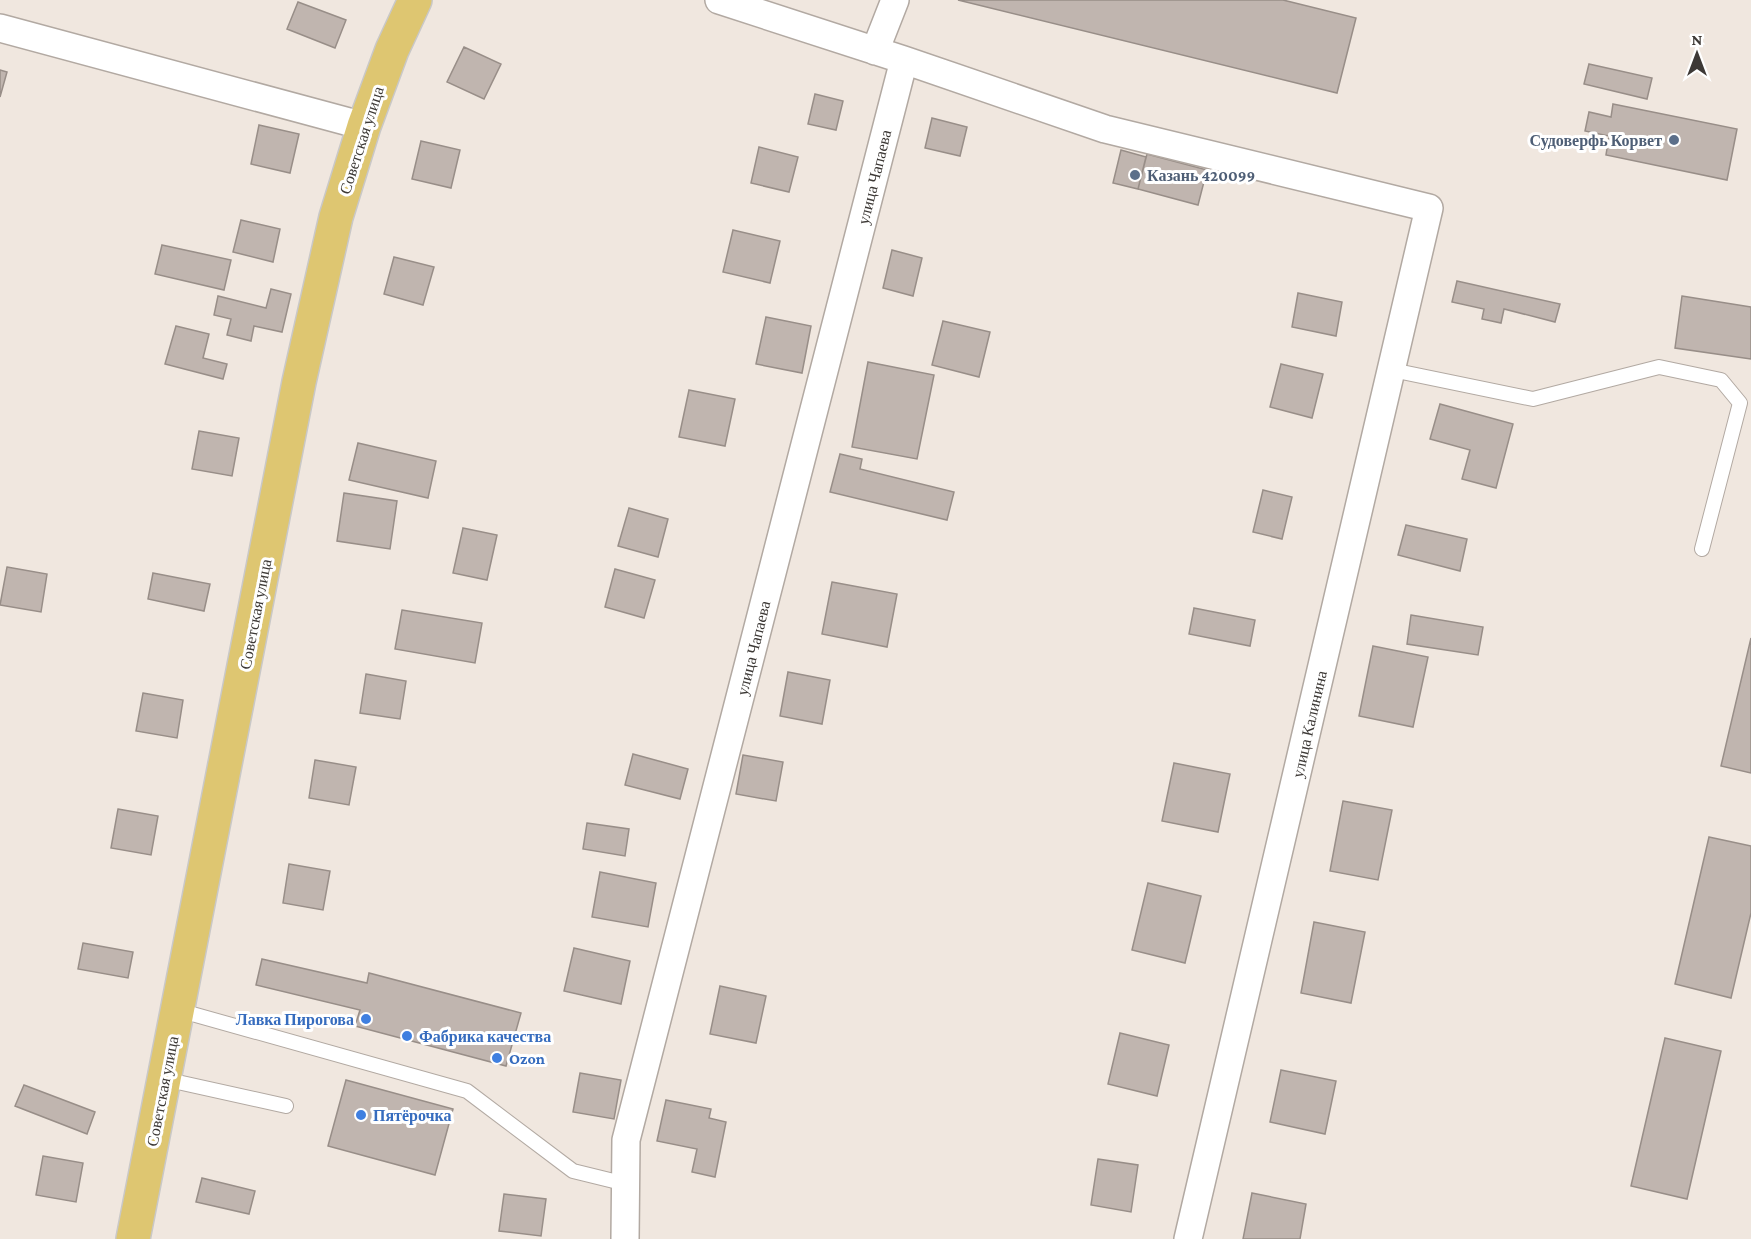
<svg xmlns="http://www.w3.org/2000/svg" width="1751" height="1239" viewBox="0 0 1751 1239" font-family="'Crimson Pro',serif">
<rect width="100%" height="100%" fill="#f0e7df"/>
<path fill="#c0b5af" stroke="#988e88" stroke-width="1.5" d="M958,0h325l73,18 -19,75z
M298,2l48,18 -11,28 -48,-19z
M464,47l37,17 -17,35 -37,-17z
M1589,64l63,14 -5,21 -63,-15z
M0,70l7,2 -7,25z
M815,94l28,7 -7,29 -28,-6z
M1613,104l124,25 -10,51 -121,-25 3,-19 -24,-5 4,-19 22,5z
M932,118l35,9 -7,29 -35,-8z
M259,125l40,9 -9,39 -39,-9z
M421,141l39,9 -9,38 -39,-9z
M759,147l39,10 -9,35 -38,-9z
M1121,150l25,7 -8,32 -25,-6z
M1147,154l60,16 -9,35 -60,-16z
M241,220l39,9 -7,33 -40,-10z
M733,230l47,11 -10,42 -47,-11z
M162,245l69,15 -7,30 -69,-16z
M892,250l30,8 -9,38 -30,-8z
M394,257l40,10 -11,38 -39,-11z
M1457,281l103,23 -5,18 -51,-13 -3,14 -19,-4 2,-10 -32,-7z
M271,289l20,5 -9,38 -28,-6 -3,15 -24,-6 4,-16 -17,-4 4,-19 48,12z
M1298,293l44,9 -6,34 -44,-9z
M1682,296l69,11v52l-76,-11z
M766,317l45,9 -9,47 -46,-9z
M943,321l47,11 -11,45 -47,-12z
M176,326l33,8 -6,24 24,6 -4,15 -58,-15z
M868,362l66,13 -17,84 -65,-12z
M1281,364l42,10 -11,44 -42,-11z
M689,390l46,9 -10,47 -46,-9z
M1440,404l73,20 -17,64 -34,-9 8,-29 -40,-11z
M199,431l40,7 -7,38 -40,-7z
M358,443l78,18 -8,37 -79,-18z
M840,454l22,5 -2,10 94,23 -7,28 -117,-28z
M1263,490l29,7 -10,42 -29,-7z
M344,493l53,8 -7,48 -53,-8z
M629,508l39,11 -10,38 -40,-11z
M1406,525l61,14 -7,32 -62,-16z
M463,528l34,7 -10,45 -34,-7z
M7,567l40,7 -6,38 -41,-7z
M615,569l40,11 -11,38 -39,-11z
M153,573l57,11 -6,27 -56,-12z
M832,582l65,12 -10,53 -65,-13z
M1194,608l61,12 -5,26 -61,-12z
M402,610l80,13 -7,40 -80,-14z
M1411,615l72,12 -5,28 -71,-11z
M1751,638v135l-30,-7z
M1373,646l55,11 -15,70 -54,-11z
M788,672l42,8 -8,44 -42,-8z
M366,674l40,7 -6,38 -40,-6z
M143,693l40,7 -6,38 -41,-7z
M633,754l55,15 -8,30 -55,-14z
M743,755l40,7 -7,39 -40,-7z
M315,760l41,7 -7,38 -40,-7z
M1174,763l56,11 -12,58 -56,-11z
M1343,801l49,9 -14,70 -48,-9z
M118,809l40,7 -7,39 -40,-7z
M587,823l42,6 -4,27 -42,-7z
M1709,837l42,9v67l-20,85 -56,-14z
M289,864l41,7 -7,39 -40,-7z
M600,872l56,11 -8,44 -56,-10z
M1148,883l53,13 -16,67 -53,-13z
M1314,922l51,10 -14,71 -50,-10z
M83,943l50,9 -5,26 -50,-9z
M574,948l56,13 -9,43 -57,-13z
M262,959l105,24 2,-10 152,40 -15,53 -151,-40 5,-16 -104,-25z
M720,986l46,10 -10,47 -46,-9z
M1120,1033l49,12 -12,51 -49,-12z
M1665,1038l56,13 -34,148 -56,-13z
M1281,1070l55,11 -11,53 -55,-12z
M580,1073l41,7 -7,39 -41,-7z
M346,1080l107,29 -18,66 -107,-29z
M24,1085l71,27 -8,22 -72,-28z
M666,1100l45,9 -2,9 17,4 -11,55 -23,-5 5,-23 -40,-8z
M43,1156l40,7 -7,39 -40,-7z
M1098,1159l40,6 -7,47 -40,-7z
M202,1178l53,13 -6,23 -53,-12z
M1252,1193l54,11 -6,35h-57z
M504,1194l42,5 -5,37 -42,-5z"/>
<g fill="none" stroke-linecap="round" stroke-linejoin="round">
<g stroke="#b2a9a2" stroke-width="16">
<path id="service" d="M1392,370l141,29 126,-32 62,13 19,23 -38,146
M178,1010l289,81 106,80 53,13
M164,1079l122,27"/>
</g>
<g stroke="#b2a9a2" stroke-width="30">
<path id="minor" d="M719,0l185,60 201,69 324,79 -241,1031
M0,28l364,98
M875,51l20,-51
M625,1239l1,-99 278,-1080"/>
</g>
<g stroke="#c9c8c7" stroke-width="36">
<path id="primary" d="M133,1239l166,-857 37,-165 28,-91 28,-76 23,-50"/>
</g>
<use href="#service" stroke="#fff" stroke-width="14"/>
<use href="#minor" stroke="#fff" stroke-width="27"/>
<use href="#primary" stroke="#dec671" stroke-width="33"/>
</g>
<g fill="#5c6f8a" stroke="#fff" stroke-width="2">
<circle cx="1674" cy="140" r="6"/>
<circle cx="1135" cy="175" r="6"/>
</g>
<g fill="#3f7fe0" stroke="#fff" stroke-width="2">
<circle cx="366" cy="1019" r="6"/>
<circle cx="407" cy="1036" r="6"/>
<circle cx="497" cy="1058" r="6"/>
<circle cx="361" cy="1115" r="6"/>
</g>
<g text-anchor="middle" stroke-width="6" stroke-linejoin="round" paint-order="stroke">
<g font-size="16" fill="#3d3936" stroke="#fff">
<text transform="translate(361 140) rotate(-72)" y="6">Советская улица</text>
<text transform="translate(874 177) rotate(-76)" y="6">улица Чапаева</text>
<text transform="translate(255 614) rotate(-79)" y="6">Советская улица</text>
<text transform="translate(753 648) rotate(-76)" y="6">улица Чапаева</text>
<text transform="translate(1309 724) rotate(-77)" y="6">улица Калинина</text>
<text transform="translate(162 1091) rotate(-79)" y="6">Советская улица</text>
</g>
<g font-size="16" font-weight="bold" fill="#4e5e75" stroke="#fff" text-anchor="end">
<text x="1662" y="146">Судоверфь Корвет</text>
<text x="1147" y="181" text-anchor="start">Казань 420099</text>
</g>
<g font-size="16" font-weight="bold" fill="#366cbe" stroke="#fff" text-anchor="start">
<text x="354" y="1025" text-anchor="end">Лавка Пирогова</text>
<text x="419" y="1042">Фабрика качества</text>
<text x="509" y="1064">Ozon</text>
<text x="373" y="1121">Пятёрочка</text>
</g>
</g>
<g transform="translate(1697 54)" stroke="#ffffff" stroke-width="4.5" paint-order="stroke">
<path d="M0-4.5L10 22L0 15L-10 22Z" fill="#3d3936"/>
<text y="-9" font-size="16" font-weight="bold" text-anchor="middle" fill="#3d3936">N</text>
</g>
</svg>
